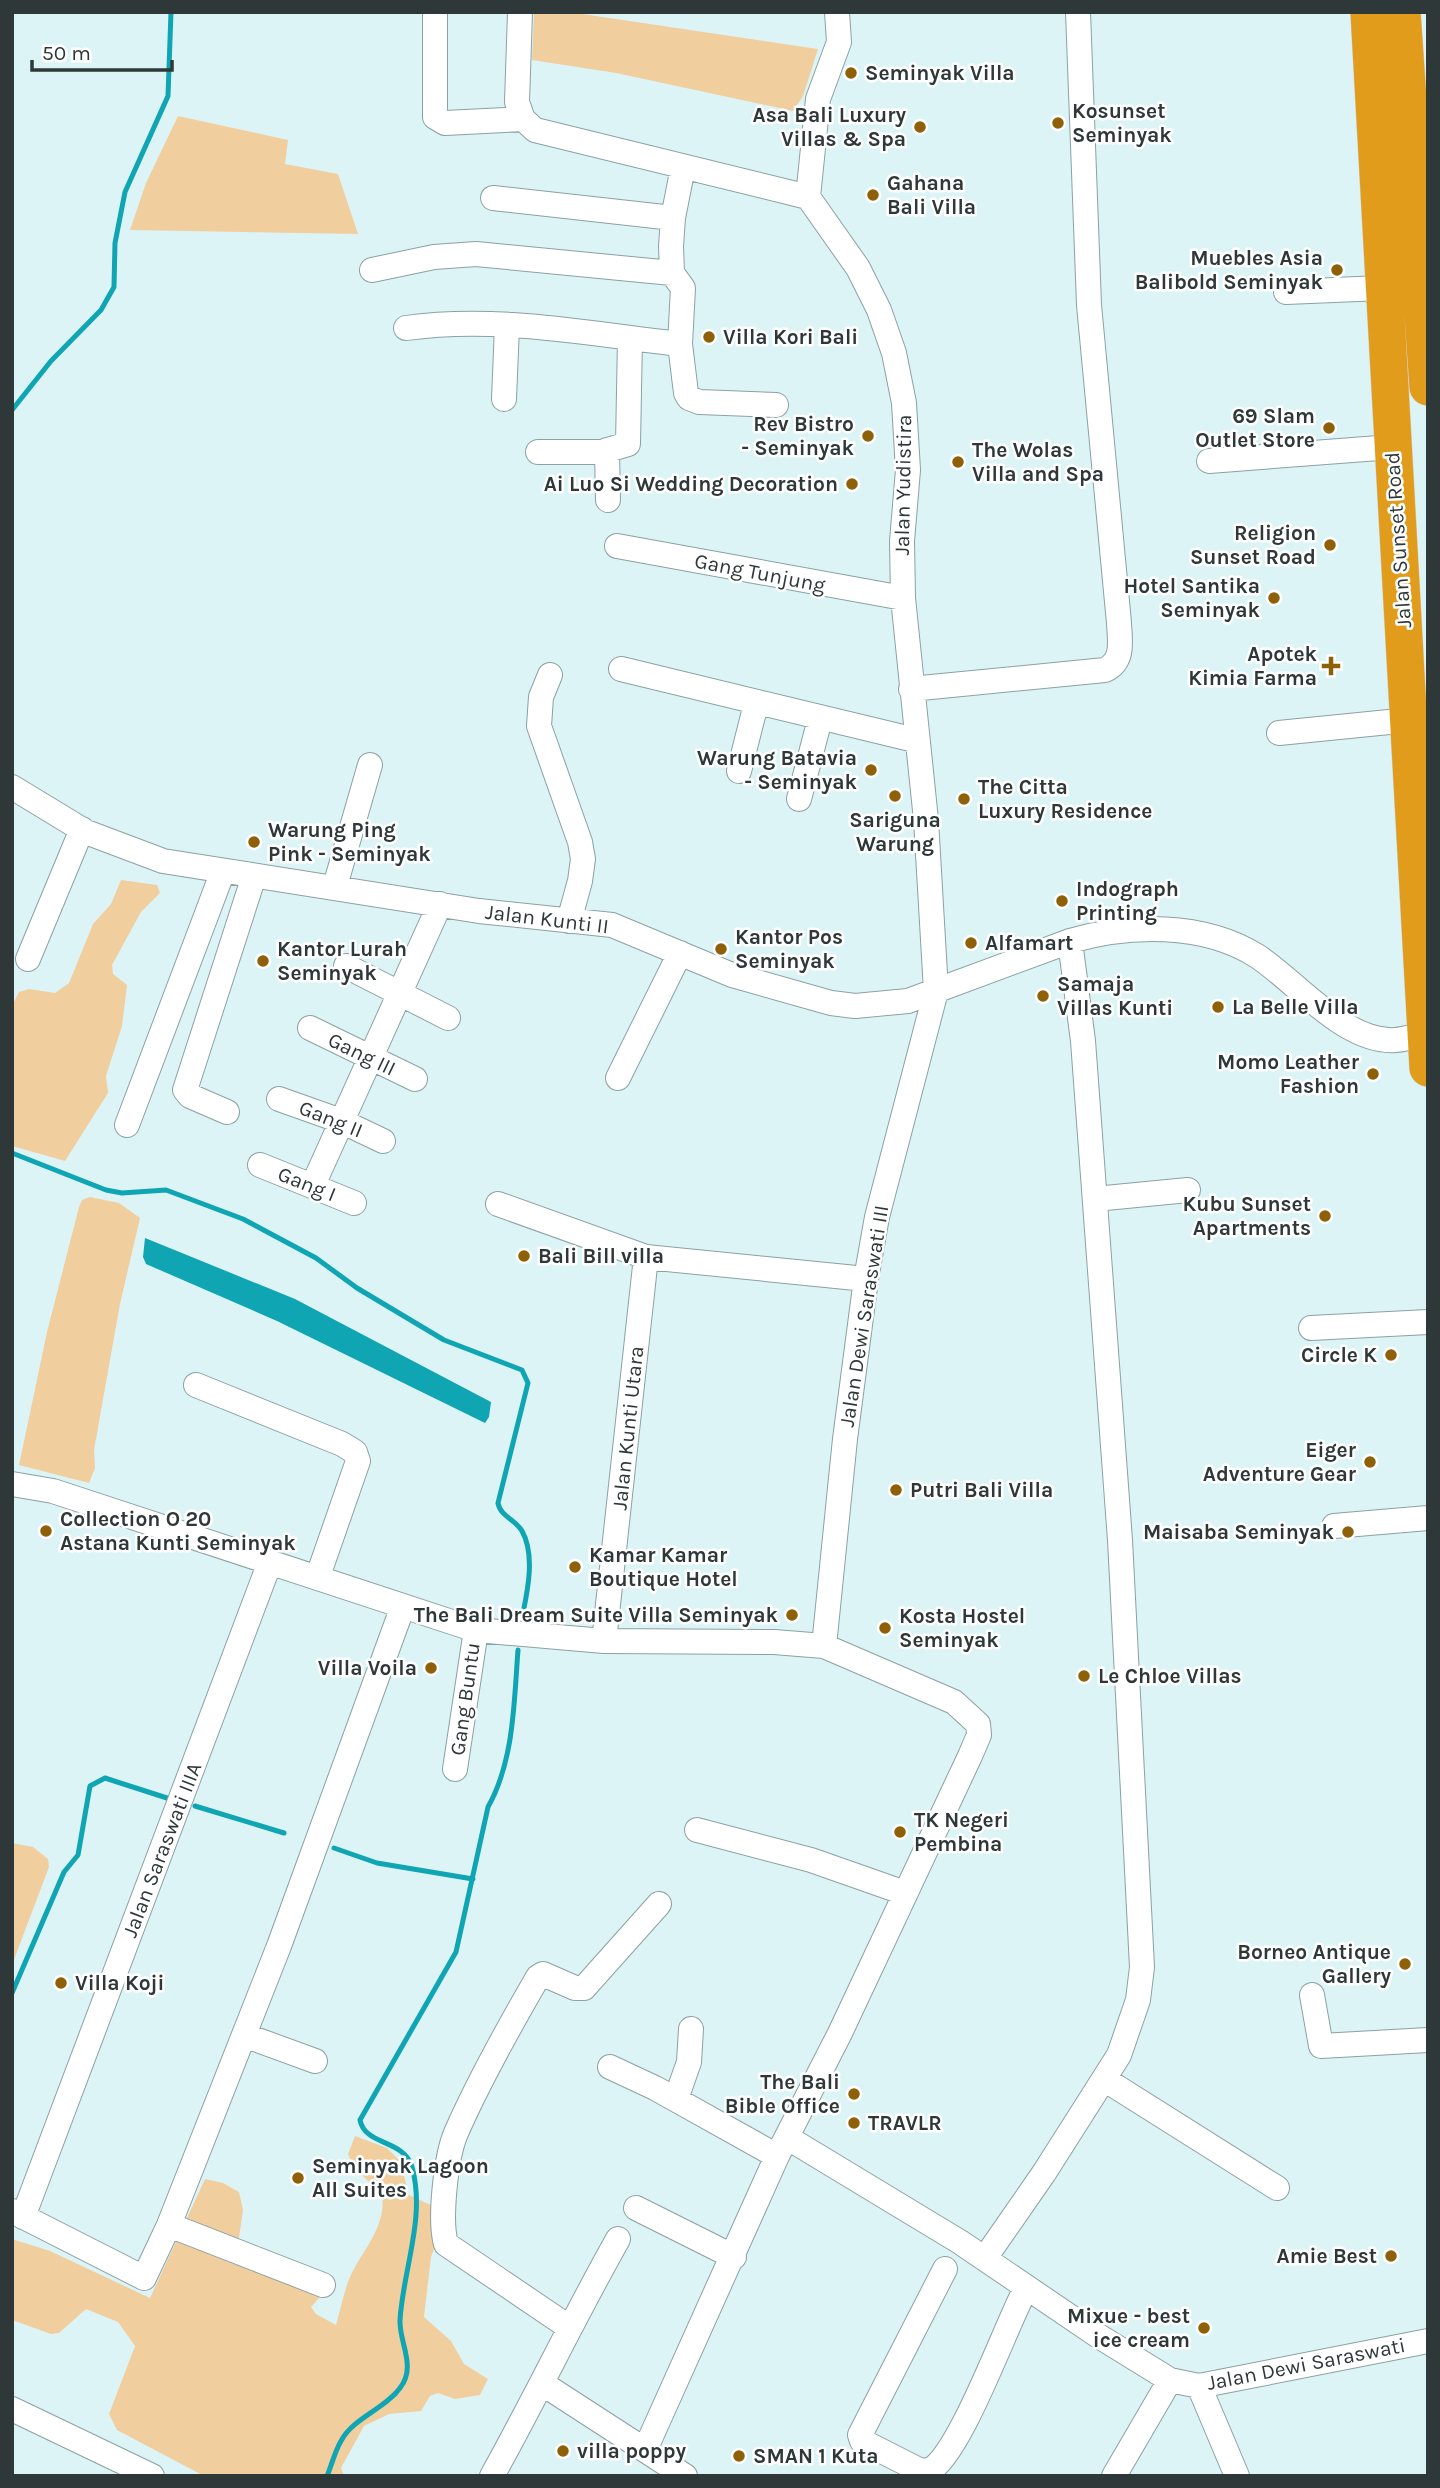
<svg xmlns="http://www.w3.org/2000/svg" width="1440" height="2488" viewBox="0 0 1440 2488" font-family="Karla,sans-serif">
<rect width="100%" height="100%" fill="#ddf4f7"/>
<path fill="#f1ce9e" d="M534,12h35l249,37 -15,47 -10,15 -177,-38 -84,-13z
M178,116l110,24 -3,24 53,10 20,60 -228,-4 16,-47z
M121,880l36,5 3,8 -19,19 -29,53 1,9 14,11 -5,41 -16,50 2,17 -43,68 -53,-15v-140l7,-14 10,-3 26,4 14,-10 24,-59 18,-20z
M90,1197l29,6 21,15 -20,86 -26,146 1,18 -6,15 -70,-18 28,-133 32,-125 3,-7z
M12,1843l21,4 15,12 1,8 -37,98z
M355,2136l32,12 13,13 9,34 24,11 4,35 -6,16 -7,60 27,24 13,23 24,15 -8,16 -25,4 -17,-6 -8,3 -9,15 -32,3 -25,12 -23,42 3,8h-140l-87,-46 -8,-16 26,-68 -17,-24 -32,-13 -27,24 -8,1 -39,-14v-81l38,12 100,47 55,-119 18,4 16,9 4,18 -7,49 84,38 -9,10 5,7 20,11c4,-14 7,-29 12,-43 11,-29 39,-53 34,-87l-29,-29 -5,-12z"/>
<path fill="#0fa5b3" d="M145,1238l150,61 196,103 -2,15 -4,6 -208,-102 -131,-57 -3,-7z"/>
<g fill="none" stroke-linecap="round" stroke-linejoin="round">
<path stroke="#0fa5b3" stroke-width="5" d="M12,410l39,-49 50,-51 13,-23 1,-44 10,-51 43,-96 3,-84
M12,1153l94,37 16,3 44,-3 77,29 73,39 41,30 87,52 78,30 6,13 -30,120c2,13 18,17 24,28 13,23 6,58 1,82
M195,1806l89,27
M334,1848l43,15 96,16
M12,1993l52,-121 14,-17 12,-69 15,-8 62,20
M327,2476c5,-12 8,-25 14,-35 12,-23 44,-32 59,-53 17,-22 -1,-45 0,-68 3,-50 26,-103 12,-153 -8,-28 -47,-21 -52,-47l96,-168 32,-145c26,-46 26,-105 30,-157"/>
<g stroke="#8ba1a3" stroke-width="26">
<path id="minor" d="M435,12v105l10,6 78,-4
M520,12l-3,90 6,17 12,11 273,67 50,71 21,42 15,43 10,50 4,67 -6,71 1,57 23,222 10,171 -59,226 -11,62 -21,160 -21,207
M683,167l-10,51 -2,28 1,27 11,15 -3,56 6,49 3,5 10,4 77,3
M808,197l10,-98 21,-57 -2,-30
M493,198l180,20
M372,270l62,-13 42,-3 196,19
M1286,292l96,-4
M406,328c91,-13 183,6 274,16
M504,399l3,-73
M607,450l1,50
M538,452h63l27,-8 2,-106
M1209,461l183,-14
M617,546l286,52
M621,669l294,71
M550,675l-9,22 -2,29 41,116 3,17 -3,22 -11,40
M911,689l194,-19c19,-9 15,-28 14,-47l-30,-318 -11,-293
M1279,733l130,-13
M739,771l17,-67
M12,787l74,45 77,29 316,50 133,14 120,50 99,28 24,3 53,-5 162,-60c59,-17 133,-19 187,15 39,25 88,88 139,84 11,-1 21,-5 32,-6
M799,799l21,-80
M335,886l35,-121
M28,959l54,-130
M346,966l102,52
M310,1028l105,51
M618,1078l62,-125
M279,1099l62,22 42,20
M227,1112l-37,-16 -5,-6 69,-214
M127,1125l96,-254
M260,1165l94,38
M313,1185l127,-281
M1095,1199l93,-9
M498,1204l148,53 220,22
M1311,1328l117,-6
M196,1385l146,59 13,8 3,9 -40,115
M12,1484l41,7 423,139 128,11 170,1 50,4 130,56 24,22 1,11 -9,21 -130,277 -63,123 -132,294
M1334,1526l94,-8
M604,1641l42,-384
M455,1769l21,-139
M697,1830l114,30 94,33
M1312,1995l9,51 107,-6
M244,2035l71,26
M610,2067l45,21 122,68
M1104,2079l173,109
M676,2099l13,-37 2,-33
M788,2138l172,104 137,93 73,45 29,6 229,-45
M636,2208l98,49
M12,2211l132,67 25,-53 110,-279 124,-340
M23,2217l247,-655
M169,2225l154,60
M985,2258l59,-85 75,-118 19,-55 4,-33 -22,-427 -37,-499 -13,-100
M945,2269l-85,166 2,6 57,29 10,1c31,-16 77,-146 97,-183
M570,2328l-124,-84c-7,-24 0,-88 10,-111 23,-53 53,-106 82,-156l5,-3 32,14h9l75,-84
M543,2384l142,92
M1199,2386l38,90
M12,2409l140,67
M492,2476c44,-79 82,-159 126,-237
M1114,2476l56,-96"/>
</g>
<g stroke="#d1d3d3" stroke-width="38">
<path id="highway" d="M1369,12l59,1056
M1402,12l26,375"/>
</g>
<use href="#minor" stroke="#fff" stroke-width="24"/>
<use href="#highway" stroke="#e29c1c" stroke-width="37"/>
</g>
<g fill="#8e6008" stroke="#fff" stroke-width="2.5">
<circle cx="851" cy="73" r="7"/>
<circle cx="1058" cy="123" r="7"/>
<circle cx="920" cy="127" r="7"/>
<circle cx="873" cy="195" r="7"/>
<circle cx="1337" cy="270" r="7"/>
<circle cx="709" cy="337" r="7"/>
<circle cx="1329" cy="428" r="7"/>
<circle cx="868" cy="436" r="7"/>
<circle cx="958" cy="462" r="7"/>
<circle cx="852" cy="484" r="7"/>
<circle cx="1330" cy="545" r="7"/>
<circle cx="1274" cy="598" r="7"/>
<path d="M1327.5 655.5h7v7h7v7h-7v7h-7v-7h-7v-7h7z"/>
<circle cx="871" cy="770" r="7"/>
<circle cx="895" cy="796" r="7"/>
<circle cx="964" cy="799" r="7"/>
<circle cx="254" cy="842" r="7"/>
<circle cx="1062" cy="901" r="7"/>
<circle cx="971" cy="943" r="7"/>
<circle cx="721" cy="949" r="7"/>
<circle cx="263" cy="961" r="7"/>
<circle cx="1043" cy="996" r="7"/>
<circle cx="1218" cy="1007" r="7"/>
<circle cx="1373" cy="1074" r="7"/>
<circle cx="1325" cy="1216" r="7"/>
<circle cx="524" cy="1256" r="7"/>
<circle cx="1391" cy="1355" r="7"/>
<circle cx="1370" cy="1462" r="7"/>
<circle cx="896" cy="1490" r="7"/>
<circle cx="46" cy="1531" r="7"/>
<circle cx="1348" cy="1532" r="7"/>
<circle cx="575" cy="1567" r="7"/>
<circle cx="792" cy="1615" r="7"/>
<circle cx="885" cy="1628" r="7"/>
<circle cx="431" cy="1668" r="7"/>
<circle cx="1084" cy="1676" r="7"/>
<circle cx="900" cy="1832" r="7"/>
<circle cx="1405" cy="1964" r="7"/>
<circle cx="61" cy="1983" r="7"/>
<circle cx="854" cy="2094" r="7"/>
<circle cx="854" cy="2123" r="7"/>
<circle cx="298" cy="2178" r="7"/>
<circle cx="1391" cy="2256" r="7"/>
<circle cx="1204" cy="2328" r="7"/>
<circle cx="563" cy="2451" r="7"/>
<circle cx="739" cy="2456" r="7"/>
</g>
<g text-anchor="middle" stroke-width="5" stroke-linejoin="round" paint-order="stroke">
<g font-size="21" font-weight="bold" fill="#2f3839" stroke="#fff" text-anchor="start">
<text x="865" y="80">Seminyak Villa</text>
<text x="1072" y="118">Kosunset<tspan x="1072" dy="24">Seminyak</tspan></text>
<text x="906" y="122" text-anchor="end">Asa Bali Luxury<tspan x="906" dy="24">Villas &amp; Spa</tspan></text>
<text x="887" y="190">Gahana<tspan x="887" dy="24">Bali Villa</tspan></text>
<text x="1323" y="265" text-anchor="end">Muebles Asia<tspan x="1323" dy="24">Balibold Seminyak</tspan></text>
<text x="723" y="344">Villa Kori Bali</text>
<text x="1315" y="423" text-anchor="end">69 Slam<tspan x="1315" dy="24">Outlet Store</tspan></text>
<text x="854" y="431" text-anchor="end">Rev Bistro<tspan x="854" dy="24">- Seminyak</tspan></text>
<text x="972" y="457">The Wolas<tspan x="972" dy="24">Villa and Spa</tspan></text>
<text x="838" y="491" text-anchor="end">Ai Luo Si Wedding Decoration</text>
<text x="1316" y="540" text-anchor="end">Religion<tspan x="1316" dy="24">Sunset Road</tspan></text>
<text x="1260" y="593" text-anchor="end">Hotel Santika<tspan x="1260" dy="24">Seminyak</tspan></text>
<text x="1317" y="661" text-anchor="end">Apotek<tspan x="1317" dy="24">Kimia Farma</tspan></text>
<text x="857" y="765" text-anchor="end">Warung Batavia<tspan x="857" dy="24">- Seminyak</tspan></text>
<text x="978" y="794">The Citta<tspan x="978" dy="24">Luxury Residence</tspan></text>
<text x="895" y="827" text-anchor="middle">Sariguna<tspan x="895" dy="24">Warung</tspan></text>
<text x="268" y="837">Warung Ping<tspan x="268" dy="24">Pink - Seminyak</tspan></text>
<text x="1076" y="896">Indograph<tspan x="1076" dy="24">Printing</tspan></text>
<text x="735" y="944">Kantor Pos<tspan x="735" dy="24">Seminyak</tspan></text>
<text x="985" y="950">Alfamart</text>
<text x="277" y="956">Kantor Lurah<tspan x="277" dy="24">Seminyak</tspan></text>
<text x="1057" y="991">Samaja<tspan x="1057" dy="24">Villas Kunti</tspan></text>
<text x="1232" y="1014">La Belle Villa</text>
<text x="1359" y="1069" text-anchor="end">Momo Leather<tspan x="1359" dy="24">Fashion</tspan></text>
<text x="1311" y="1211" text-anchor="end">Kubu Sunset<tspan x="1311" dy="24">Apartments</tspan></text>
<text x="538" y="1263">Bali Bill villa</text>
<text x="1377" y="1362" text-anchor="end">Circle K</text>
<text x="1356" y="1457" text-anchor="end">Eiger<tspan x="1356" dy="24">Adventure Gear</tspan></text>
<text x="910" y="1497">Putri Bali Villa</text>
<text x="60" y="1526">Collection O 20<tspan x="60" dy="24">Astana Kunti Seminyak</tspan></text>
<text x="1334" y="1539" text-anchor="end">Maisaba Seminyak</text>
<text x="589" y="1562">Kamar Kamar<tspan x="589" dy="24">Boutique Hotel</tspan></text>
<text x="778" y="1622" text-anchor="end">The Bali Dream Suite Villa Seminyak</text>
<text x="899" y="1623">Kosta Hostel<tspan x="899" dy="24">Seminyak</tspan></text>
<text x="417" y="1675" text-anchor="end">Villa Voila</text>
<text x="1098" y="1683">Le Chloe Villas</text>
<text x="914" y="1827">TK Negeri<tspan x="914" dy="24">Pembina</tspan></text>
<text x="1391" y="1959" text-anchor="end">Borneo Antique<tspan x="1391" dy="24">Gallery</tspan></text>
<text x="75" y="1990">Villa Koji</text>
<text x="840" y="2089" text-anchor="end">The Bali<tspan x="840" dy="24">Bible Office</tspan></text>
<text x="868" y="2130">TRAVLR</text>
<text x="312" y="2173">Seminyak Lagoon<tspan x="312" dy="24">All Suites</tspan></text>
<text x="1377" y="2263" text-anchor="end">Amie Best</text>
<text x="1190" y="2323" text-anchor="end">Mixue - best<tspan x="1190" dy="24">ice cream</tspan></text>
<text x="577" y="2458">villa poppy</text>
<text x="753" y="2463">SMAN 1 Kuta</text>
</g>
<g font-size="21" fill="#2f3839" stroke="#fff">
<text transform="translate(903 485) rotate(-89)" y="7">Jalan Yudistira</text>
<text transform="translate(1398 540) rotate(-94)" y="7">Jalan Sunset Road</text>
<text transform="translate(760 573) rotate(11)" y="7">Gang Tunjung</text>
<text transform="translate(547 919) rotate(7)" y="7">Jalan Kunti II</text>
<text transform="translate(362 1054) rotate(26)" y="7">Gang III</text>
<text transform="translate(331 1119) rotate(22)" y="7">Gang II</text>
<text transform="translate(307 1184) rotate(22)" y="7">Gang I</text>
<text transform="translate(864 1316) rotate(-81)" y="7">Jalan Dewi Saraswati III</text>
<text transform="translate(628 1428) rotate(-84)" y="7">Jalan Kunti Utara</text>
<text transform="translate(465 1699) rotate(-82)" y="7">Gang Buntu</text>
<text transform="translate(162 1850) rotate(-69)" y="7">Jalan Saraswati IIIA</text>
<text transform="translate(1306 2364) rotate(-11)" y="7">Jalan Dewi Saraswati</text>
</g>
</g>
<rect width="1440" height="2488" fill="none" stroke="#2f3839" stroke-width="28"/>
<path d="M32 60v10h140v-10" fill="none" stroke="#2f3839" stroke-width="3.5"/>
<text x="42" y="60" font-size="21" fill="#2f3839" stroke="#ffffff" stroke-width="5" paint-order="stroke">50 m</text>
</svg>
